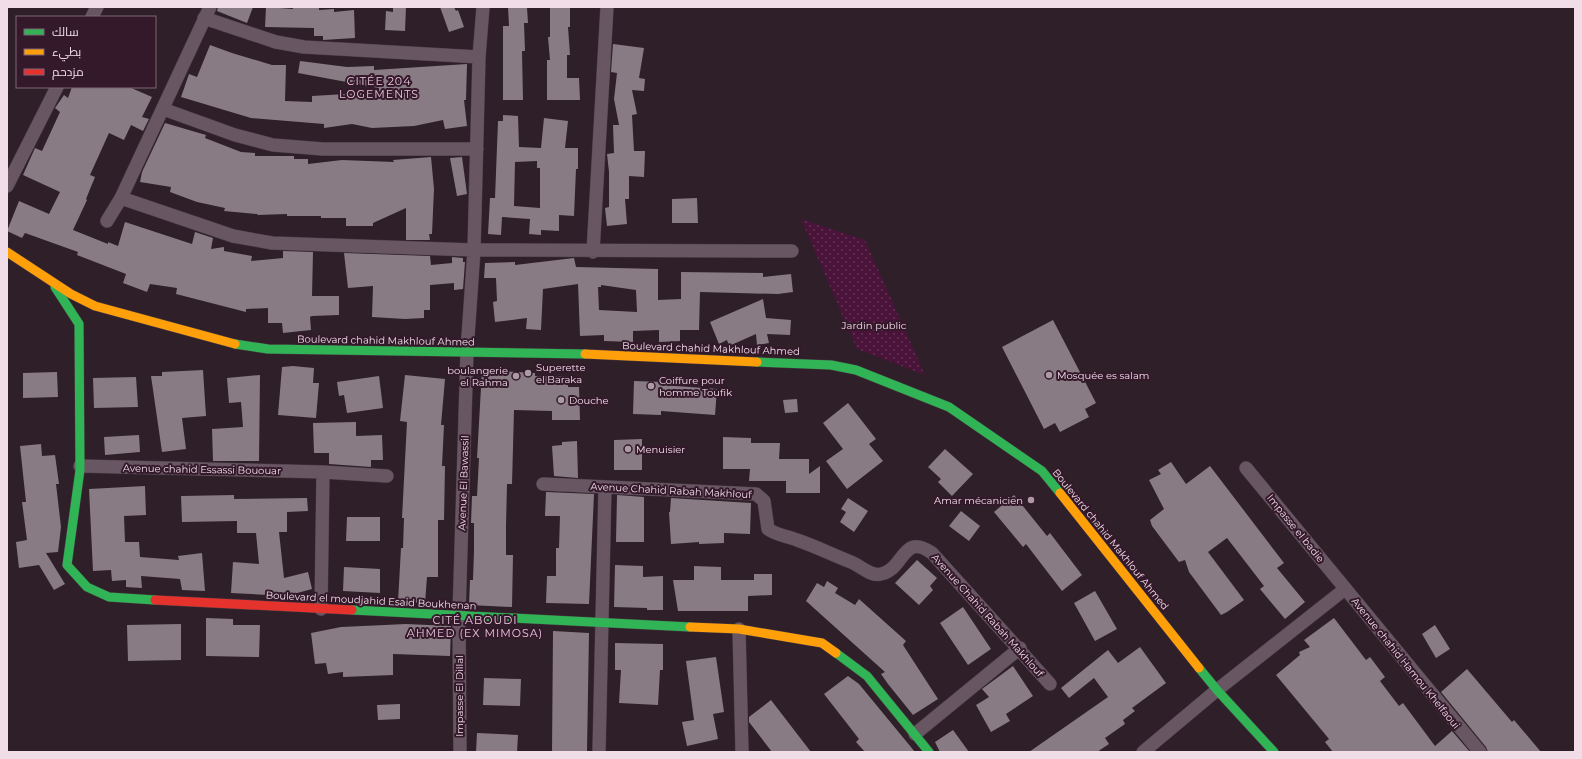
<svg xmlns="http://www.w3.org/2000/svg" width="1582" height="759" viewBox="0 0 1582 759" font-family="Montserrat,Cairo,sans-serif">
<defs>
<pattern id="grass-dots" width="8" height="8" patternUnits="userSpaceOnUse"><rect width="8" height="8" fill="#49133a"/><path d="M2 2h.1M6 6h.1" fill="none" stroke="#643556" stroke-width="1.8" stroke-linecap="round"/></pattern>
</defs>
<rect width="100%" height="100%" fill="#2e1f29"/>
<path fill="url(#grass-dots)" d="M801,219l64,21 60,135 -68,-26z"/>
<path fill="#897b84" fill-rule="evenodd" d="M218,7h35l-6,16 -30,-12z
M266,7l27,2v-2h26v3l15,-1v3l20,-2 1,28 -32,2v-4h-9v-8l-49,-1z
M393,7h13l-1,24 -20,-1 1,-19 7,1z
M440,7h14l2,4 2,-1 6,17 -15,5z
M508,7h19l1,16h-4l1,28h-3l1,49h-20v-74h6z
M550,7h20v20h-2l2,28h-3v23h12l1,22h-33v-40h3l-2,-23h2z
M613,44l31,4 -5,30 6,1 -1,12 -12,-1 5,24 -5,1 2,36h11l-1,26 -15,-1v23h-4l2,25 -20,2 -2,-18 4,-1v-35l-2,-18 7,-1 -1,-28h6l-5,-26 3,-26 -6,-1z
M210,45l22,8 40,12h14l-1,36 27,1v-6l67,-4v-4l-81,-15 2,-12 47,6 27,-1v4l93,-6 -1,36h-2l3,26 -22,3 -2,-9 -29,6 -42,2 -20,-4 -28,4v-4l-73,-6 -70,-21 8,-23 8,3z
M72,87h57l23,10 -10,20 7,2 -6,12 -12,-6 -7,15 -15,-7 -19,42 5,2 -9,22 1,1 -14,30 35,14v-2l10,4 7,-24 67,22 3,-12 18,6 -2,11 13,-2v4l28,5 -1,5 32,-3v-7l30,1 -1,44h27v19l-27,1 -2,1 1,13 -28,3 -1,-10h-14v-15l-22,1v3l-70,-18 1,-6 -27,-4 -3,8 -24,-9 3,-9 -49,-19 1,-3 -53,-19 -3,5 -15,-7 12,-30 30,13 11,-22 -37,-17 12,-27 7,3 18,-39 -5,-4 9,-13 4,3z
M503,115l15,1 1,31 22,1 3,-30 24,3 -3,27h13v21h-2l-2,47 -15,-1v16l-18,-1v5l-12,-1 1,-15 -28,-2 -1,18 -13,-1 2,-36h5l3,-77h5zM537,161v7h3v40l-26,-2 1,-44z
M165,123l41,12 -1,3 36,14 14,1v3h39v3h14v5l34,-4 52,2 -1,-2 38,-3 3,32 -2,45h-3l1,6h-24v-32l-33,15v3h-27v-8h-25v-2h-34v-2l-29,1 -1,-1 -33,-3 1,-3 -28,-6 -27,-10 1,-5 -31,-5 2,-10z
M462,157l5,37 -10,2 -7,-38z
M697,198l1,25h-26v-24z
M344,253l86,3 1,9 21,-2v-6l11,1v4h2l-2,27 -9,1v-7l-24,2v25h-6v8l-19,1 -33,-2 1,-31 -25,2z
M574,258l2,9 82,2v31l23,-1v-27l82,1v4l28,-3 2,18 -15,2 -78,-2 -1,38h-19v11l-21,1v-12l-26,1v11l-29,-1v-6l-24,1 -2,-52 -35,5 -2,41 -15,-1 1,-11 -32,4 -2,-20 4,-1 -1,-23h-12l1,-15 30,-1v3zM601,285l35,5 1,22 -38,-2 -1,-23h3z
M763,299l3,19 25,2 -1,15 -23,-1 2,9 -12,2 -1,-11 -27,12 -2,-6 -8,4 -9,-22z
M1053,320l43,83 -11,6 4,8 -29,15 -5,-9 -11,6 -42,-82z
M293,366l21,2 -1,15h6l-3,35 -38,-3 4,-48z
M203,370l3,46 -24,2 4,31 -24,3 -11,-76h11v-4z
M482,370l53,3v3h33v11h11l1,33h-28v-9l-38,-1 -2,74h-5l-1,42v29h7l-1,52 -43,-2 1,-25h3l1,-29v-28h-3l1,-27h5l2,-38h-2z
M57,372l1,25 -35,1v-25z
M260,375l-1,86h-46l-1,-32 31,-2 -2,-25 -12,1 -2,-25z
M405,375l40,4 -4,46h3l-2,41h3l-1,54h-6v57h-11l-2,26 -27,-1 3,-54h2l1,-30h-2l5,-96 -7,-1z
M379,376l4,32 -36,5 -3,-18 -5,1 -2,-14z
M136,377l2,30 -44,1 -1,-30z
M634,381l28,1v3l55,4 -2,26 -54,-4v4l-28,-1z
M797,399l1,13 -13,1 -2,-13z
M848,403l28,36 -7,5 14,17 -36,28 -21,-28 17,-12 -20,-26z
M356,422v14l26,-1 1,25h-12v7l-42,-3v-11h-15l-1,-30z
M139,435l1,17 -35,3 -1,-18z
M723,437l28,1v5h29l-1,16h30v15l11,-8v27h-34v-12h-37l1,-12h-27z
M642,439v31h-28v-30z
M577,441l1,37 -24,-2 -2,-30 10,-1v-3z
M41,444l1,12 13,-1 4,29h-3l5,43 -3,25 -12,1 19,31 -11,6 -15,-25 -20,3 -3,-26 11,-2 -5,-38h4l-6,-56z
M945,449l28,25 -21,22 -14,-14 3,-3 -13,-12z
M1171,462l15,22 24,-18 74,97 -7,5 28,34 -20,17 -25,-30 4,-3 -37,-48 -19,14 36,48 -17,12 -6,3 -32,-43 -4,-12 -6,2 -27,-36 -2,-6 14,-11 -15,-29 12,-6 -3,-4z
M145,486l1,29 -22,1 1,26h14l1,15 39,3 -1,-4 24,-3 3,38 -23,-1 -2,-11 -39,-3 1,12 -16,-1v-7l-14,1 -1,-11 -18,1 -4,-82z
M546,492l48,2 -5,110 -43,-1 1,-27h9v-28h3l1,-32h-15z
M234,495v4l73,-1 1,13 -21,1v20h-8l5,46 24,-6 4,17 -26,7 -55,-3 2,-31 26,2 -3,-31h-19v-12l-55,1 -1,-26z
M617,495l27,2v45h-28z
M1014,495l33,41 3,-3 32,42 -20,16 -36,-47 -3,3 -29,-35z
M671,498l80,5 -1,31 -26,-1v10l-25,1v-2l-28,2 -2,-32h1z
M848,498l20,13 -14,21 -14,-10 6,-10 -5,-3z
M961,511l19,15 -11,15 -20,-15z
M347,517h33v24h-34z
M917,560l20,18 -7,8 3,4 -14,15 -24,-22z
M615,565l28,1v11l20,-1v34h-16v-2l-33,-1z
M694,566l27,1v13h33v-6h18v21l-24,1v15h-70l-5,-31h21z
M344,567l36,2v24l-37,-2z
M827,581l11,7 -3,5 20,12 4,-6 47,42 -3,4 35,54 -25,16 -25,-31 -7,-10 4,-2 -79,-71 11,-18 7,4z
M1095,591l22,38 -22,12 -21,-38z
M963,607l28,42 -23,16 -28,-42z
M206,618l27,1v6h27l-1,32 -53,-1z
M1334,618l32,42 4,-3 15,20 -5,4 19,25 4,-3 32,43 17,-15 18,21h-137l-8,-10 4,-3 -53,-64 24,-20 -1,-3 11,-5 -6,-7z
M181,624v36l-53,1 -1,-36z
M406,624l45,2 -1,30 -57,-2v21l-50,2v-5l-15,2 -2,-11 -11,1 -4,-31 30,-6z
M1435,625l15,24 -14,9 -14,-24z
M553,631l36,2 -2,119h-35z
M615,643l48,1v26h-3l-2,35 -39,-2 2,-33h-6z
M1140,647l26,36 -34,25 3,3 -12,9 2,4 -20,14 4,6 -12,8h-68l79,-55 -14,-19 -25,20 -8,-10 47,-38 10,13z
M716,657l8,55 -11,2 5,25 -31,7 -5,-24 12,-2 -8,-59z
M1013,666l20,30 -27,18 4,7 -19,11 -15,-27 13,-8 -7,-8z
M1467,669l45,53 2,-2 27,32h-53l-2,-5 -45,-55z
M848,676l11,8 56,68h-50l-9,-10 3,-3 -35,-45z
M484,678l37,1 -1,27 -37,-1z
M771,700l40,52h-39l-23,-30v-5z
M400,704v15l-22,1 -1,-15z
M953,730l16,22h-29l-5,-10z
M477,733l41,2 -1,17h-41z"/>
<g fill="none" stroke-linecap="round" stroke-linejoin="round">
<g stroke="#473b43" stroke-width="14">
<path id="street" d="M92,17l5,-10
M204,18l72,24 28,5 175,10
M163,109l72,26 38,10 50,4h154
M7,186l50,-99
M121,198l112,38 39,7 202,7 318,1
M107,221l14,-23 89,-191
M593,252l14,-245
M80,466l243,6 -2,137
M1246,468l234,284
M323,472l64,4
M543,484l213,10 8,7 4,28c8,6 19,7 29,11 18,6 36,15 54,22 10,4 20,15 30,12 24,-5 21,-42 51,-21l118,131
M739,629l3,123
M915,734l105,-86
M460,752l-1,-137 8,-264 7,-101 5,-193 4,-50
M599,752l6,-265
M1143,752l74,-62 128,-101"/>
</g>
<g stroke="#473b43" stroke-width="10">
<path id="fast" d="M55,287l24,37 1,146 -13,95 20,22 22,10 46,3
M235,344l33,5 317,5
M757,362l74,3 25,5 93,37 93,64 18,22
M352,610l338,17
M836,653l31,23 62,76
M1199,668l18,22 57,62"/>
</g>
<g stroke="#473b43" stroke-width="10">
<path id="slow" d="M7,252l64,42 24,12 140,38
M585,354l172,8
M1060,493l139,175
M690,627l49,2 83,14 14,10"/>
</g>
<g stroke="#473b43" stroke-width="10">
<path id="jam" d="M155,600l197,10"/>
</g>
<use href="#street" stroke="#685662" stroke-width="13"/>
<use href="#fast" stroke="#30b455" stroke-width="9"/>
<use href="#slow" stroke="#ff9f0a" stroke-width="9"/>
<use href="#jam" stroke="#e5322d" stroke-width="9"/>
</g>
<g fill="#ac9aa5" stroke="#34192b" stroke-width="1.5">
<circle cx="528" cy="373" r="4"/>
<circle cx="1049" cy="375" r="4"/>
<circle cx="516" cy="376" r="4"/>
<circle cx="651" cy="386" r="4"/>
<circle cx="561" cy="400" r="4"/>
<circle cx="628" cy="449" r="4"/>
<circle cx="1031" cy="500" r="4"/>
</g>
<g text-anchor="middle" stroke-width="4" stroke-linejoin="round" paint-order="stroke">
<g font-size="10" fill="#f2dbe9" stroke="#34192b">
<text x="874" y="329">Jardin public</text>
</g>
<g font-size="10" fill="#f0dde8" stroke="#34192b">
<text transform="translate(386 340) rotate(1)" y="4">Boulevard chahid Makhlouf Ahmed</text>
<text transform="translate(711 348) rotate(2)" y="4">Boulevard chahid Makhlouf Ahmed</text>
<text transform="translate(202 469) rotate(1)" y="4">Avenue chahid Essassi Bououar</text>
<text transform="translate(463 483) rotate(-88)" y="4">Avenue El Bawassil</text>
<text transform="translate(671 490) rotate(3)" y="4">Avenue Chahid Rabah Makhlouf</text>
<text transform="translate(1296 528) rotate(51)" y="4">Impasse el badie</text>
<text transform="translate(1111 539) rotate(51)" y="4">Boulevard chahid Makhlouf Ahmed</text>
<text transform="translate(371 600) rotate(3)" y="4">Boulevard el moudjahid Esaid Boukhenan</text>
<text transform="translate(988 615) rotate(48)" y="4">Avenue Chahid Rabah Makhlouf</text>
<text transform="translate(1406 663) rotate(51)" y="4">Avenue chahid Hamou Khelfaoui</text>
<text transform="translate(459 696) rotate(-90)" y="4">Impasse El Dillal</text>
</g>
<g font-size="10" fill="#f0dde8" stroke="#34192b" text-anchor="start">
<text x="536" y="371">Superette<tspan x="536" dy="12">el Baraka</tspan></text>
<text x="508" y="374" text-anchor="end">boulangerie<tspan x="508" dy="12">el Rahma</tspan></text>
<text x="1057" y="379">Mosquée es salam</text>
<text x="659" y="384">Coiffure pour<tspan x="659" dy="12">homme Toufik</tspan></text>
<text x="569" y="404">Douche</text>
<text x="636" y="453">Menuisier</text>
<text x="1023" y="504" text-anchor="end">Amar mécanicien</text>
</g>
<g font-size="11" letter-spacing="1" fill="#e9c5db" stroke="#34192b">
<text x="379" y="85">CITÉE 204<tspan x="379" dy="13">LOGEMENTS</tspan></text>
<text x="475" y="624">CITÉ ABOUDI<tspan x="475" dy="13">AHMED (EX MIMOSA)</tspan></text>
</g>
</g>
<rect width="1582" height="759" fill="none" stroke="#f0dde8" stroke-width="16"/>
<rect x="16" y="16" width="140" height="72" fill="#34192b" stroke="#7f6777"/>
<rect x="24" y="29" width="20" height="6" fill="#30b455" stroke="#7f6777"/>
<text x="52" y="36" font-size="12" fill="#f0dde8">سالك</text>
<rect x="24" y="49" width="20" height="6" fill="#ff9f0a" stroke="#7f6777"/>
<text x="52" y="56" font-size="12" fill="#f0dde8">بطيء</text>
<rect x="24" y="69" width="20" height="6" fill="#e5322d" stroke="#7f6777"/>
<text x="52" y="76" font-size="12" fill="#f0dde8">مزدحم</text>
</svg>
